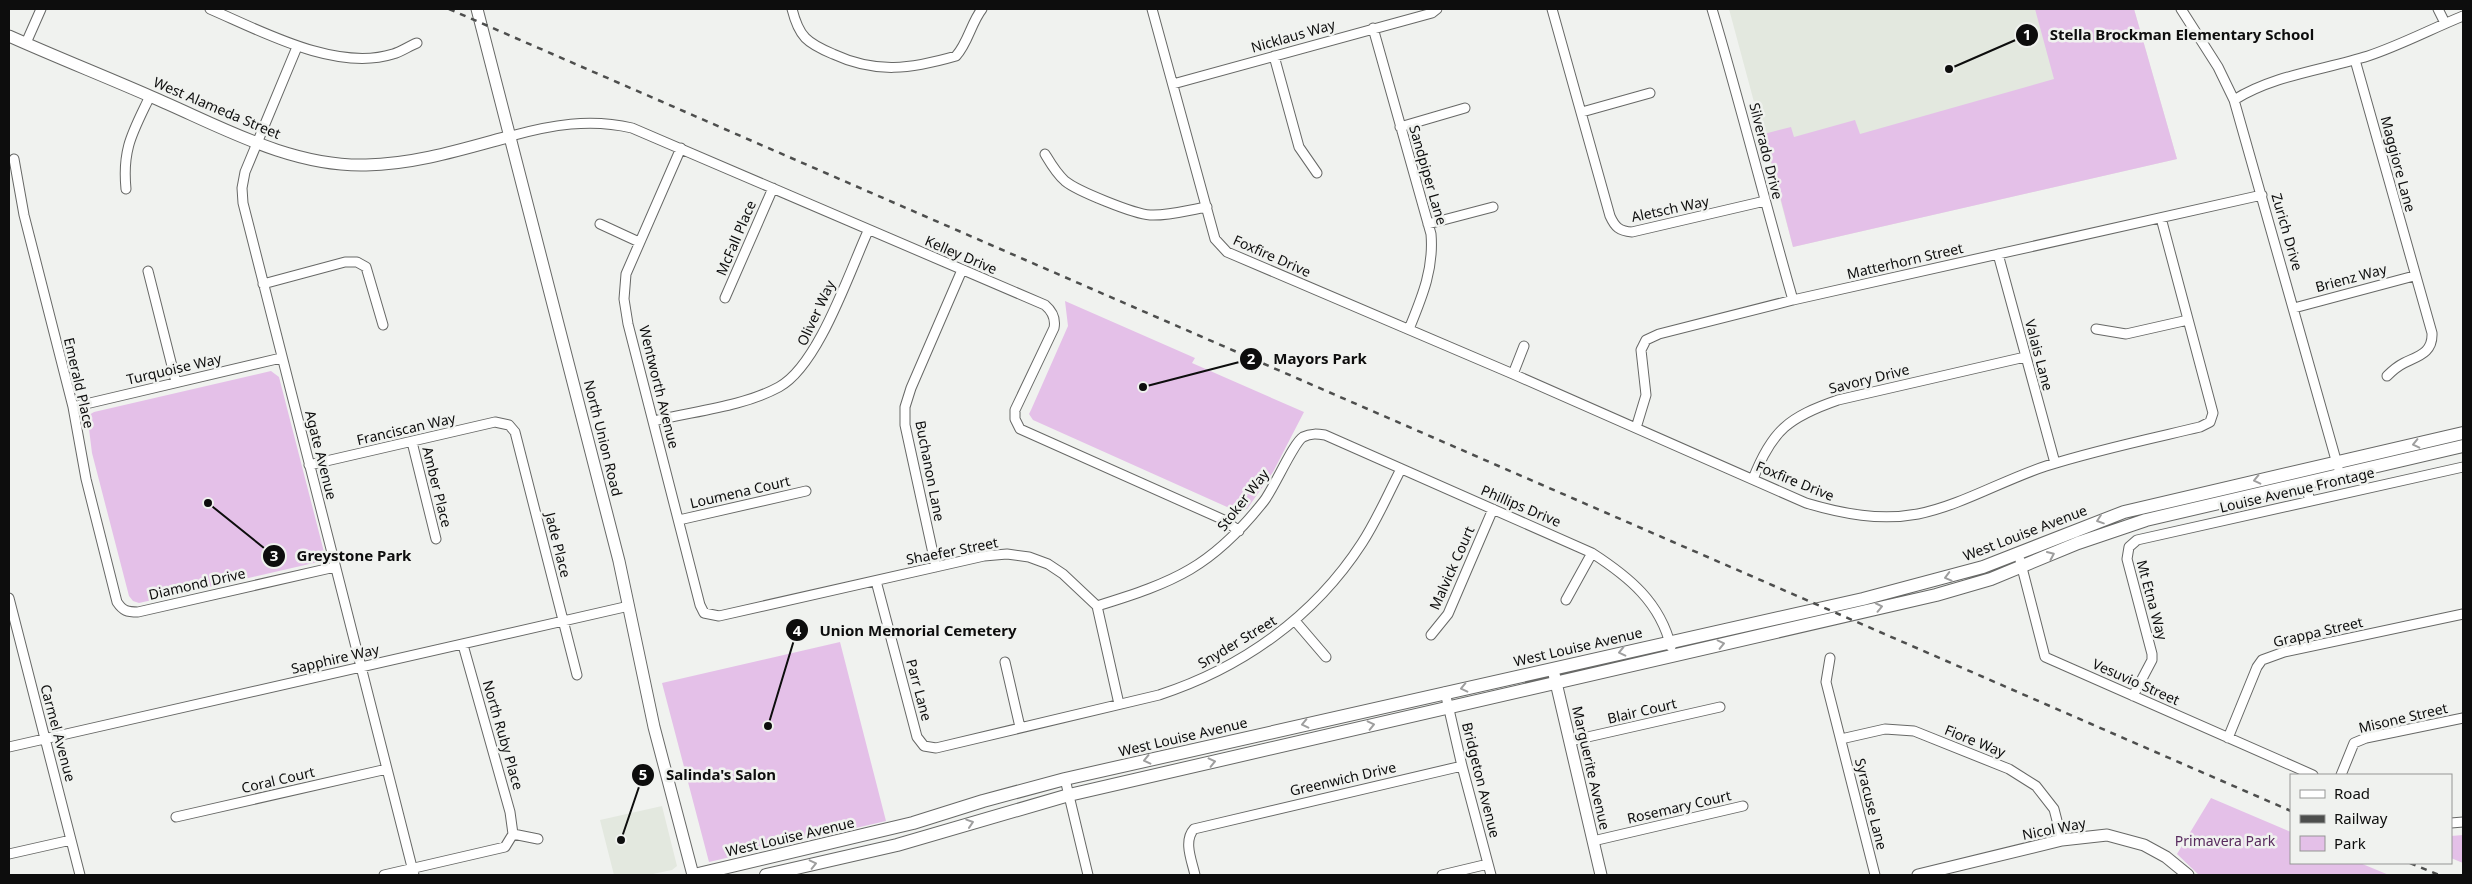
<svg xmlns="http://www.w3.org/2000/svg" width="2472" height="884" viewBox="0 0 2472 884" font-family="'Noto Sans',sans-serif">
<rect width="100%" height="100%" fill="#f0f2ef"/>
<path fill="#e3e8df" d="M1729,9h405l43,150 -384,88z
M662,806l15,60 -5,4 -24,5h-34l-14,-55z"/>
<path fill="#e4c0e8" d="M2035,9h99l43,150 -384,88 -29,-113 27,-7 3,10 61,-17 5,14 194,-55z
M1065,301l130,57 -3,5 112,49 -31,60 -26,37 -11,2 -203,-91 -4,-6 2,-4 37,-84z
M271,371l8,6 45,175 -1,6 -5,4 -179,41 -6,-2 -4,-5 -37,-143 -4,-32 1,-6 5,-3z
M840,642l46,179 -177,41 -47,-179z
M2211,798l80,34v31h69l29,12h-190l-22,-21z
M2463,835v28l-12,-5v-22z"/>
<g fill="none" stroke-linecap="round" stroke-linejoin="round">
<g stroke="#676866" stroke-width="11">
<path id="minor" d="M210,9c51,22 126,63 183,45 8,-2 16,-8 24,-11
M792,9c7,28 15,34 41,45 43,20 78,15 123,2 12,-13 15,-33 26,-47
M1152,9l63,230 12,13 286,122 293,129c37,11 74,18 112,11 44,-9 85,-34 128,-48 50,-16 103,-27 154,-39l10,-5 3,-9 -52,-195
M1552,9l58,207c5,11 9,15 22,16l133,-31
M1712,9c29,97 53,194 81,291
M2181,9l37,58 16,33 104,367
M2438,9l7,14
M1373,28l58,206c3,35 -9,63 -22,95
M26,43l15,-34
M297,47l-52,125 -3,16 1,15 171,672
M1274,56l25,91 18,26
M2355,60l77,273c1,20 -14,23 -28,30 -6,3 -12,8 -17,13
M1173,84l259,-71 5,-4
M2234,100c40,-25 89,-30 134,-44 33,-11 63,-27 95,-40
M1582,112l68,-19
M1400,127l65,-19
M511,136c40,-11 79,-18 121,-8l413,177c7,6 11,13 9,23l-39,82v9l5,10 204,91 15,11
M681,148l-55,126 -2,25 4,25 72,281 4,8 15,3 265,-60 23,-2 22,3 19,7 15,10 34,32 22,98
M1045,154c6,10 11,19 20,27 12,10 69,33 85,34 19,1 38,-5 57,-8
M14,159l10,56 49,192 13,72 31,123c6,9 10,10 21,10l197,-45
M126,189c-4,-41 7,-57 24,-93
M600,224l39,18
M1428,224l65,-17
M1998,254l57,209
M148,271l28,111
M263,284l82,-22h12l9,5 17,58
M725,298l48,-110
M2294,308l120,-32
M2096,329l30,5 62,-14
M1513,374l11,-28
M73,407l208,-49
M654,421c40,-10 88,-14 125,-34 39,-21 70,-114 89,-156
M1636,428l10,-33 -5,-45 5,-10 13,-6 134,-34 469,-105
M412,442l24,97
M309,465l186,-43 14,3 6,7 62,243
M1753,479c19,-49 36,-62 85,-79l187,-43
M2305,482l5,19
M679,520l127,-29
M2020,560l25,97 268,118
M936,567l-31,-142v-18l6,-19 51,-118
M876,581l41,156 7,9 12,2 223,-53c83,-27 155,-78 203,-152 15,-23 26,-49 39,-74
M9,598l71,277
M1566,600l26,-47
M1097,606c78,-24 115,-39 167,-105 10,-13 30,-59 39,-64 8,-4 15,-3 22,-2l267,118c37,24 68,49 79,94
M1296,622l30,35
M1431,635l17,-21 45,-105
M463,645l47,167 3,22
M1830,658l-4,24 49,193
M1005,662l15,65
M1445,692l17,74 29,109
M2133,696l19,-36v-6l-25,-95 2,-12 8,-7 326,-73
M2228,738l29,-71 5,-7 22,-8 179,-38
M1841,739l44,-10 29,2 95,38 27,17 18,23 8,31
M1570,741l150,-34
M9,747l620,-141
M2341,775l13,-32 12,-5 97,-20
M1065,779l23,96
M176,817l211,-48
M2451,823l12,-1
M513,834l25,5
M1593,841l150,-35
M9,854l62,-14
M384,875l121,-28 8,-13
M1195,875c-3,-14 -12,-34 -1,-46l268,-63
M1442,875l46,-11"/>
</g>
<g stroke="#676866" stroke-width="13">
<path id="tertiary" d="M477,9l142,552 35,166 39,148
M9,36c47,21 95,40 143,61 68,29 138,70 214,68 50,-1 97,-16 145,-29
M1554,674l47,201
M1918,875l144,-35 45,-5 37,10 22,12 22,18"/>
</g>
<g stroke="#676866" stroke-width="14">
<path id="secondary" d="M694,875l219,-52 70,-22 82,-22 798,-180 120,-32 141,-55 339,-79
M766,875l131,-30 172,-50 867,-200 55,-16 87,-36 68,-23 317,-74"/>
</g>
<use href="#minor" stroke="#fff" stroke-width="9"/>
<use href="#tertiary" stroke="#fff" stroke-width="11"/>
<use href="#secondary" stroke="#fff" stroke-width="12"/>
<path stroke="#4d4e4d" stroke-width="2.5" stroke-dasharray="6 6" stroke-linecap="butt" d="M449,9l1842,802
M2410,863l29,12"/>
</g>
<defs><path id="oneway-chevron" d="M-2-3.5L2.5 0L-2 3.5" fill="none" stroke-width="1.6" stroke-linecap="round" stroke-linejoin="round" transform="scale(1.25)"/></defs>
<g stroke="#9e9e9e">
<use href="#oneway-chevron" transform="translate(2416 444) rotate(167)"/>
<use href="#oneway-chevron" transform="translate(2257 480) rotate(167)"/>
<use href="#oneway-chevron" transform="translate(2100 520) rotate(161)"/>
<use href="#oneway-chevron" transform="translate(2051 555) rotate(-24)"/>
<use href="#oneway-chevron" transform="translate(1948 577) rotate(165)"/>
<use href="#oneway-chevron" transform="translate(1879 607) rotate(-12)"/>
<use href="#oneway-chevron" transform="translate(1721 644) rotate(-13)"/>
<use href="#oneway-chevron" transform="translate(1622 652) rotate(167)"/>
<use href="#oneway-chevron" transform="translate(1464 688) rotate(167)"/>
<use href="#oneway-chevron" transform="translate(1305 724) rotate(167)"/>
<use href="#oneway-chevron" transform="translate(1371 725) rotate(-13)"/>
<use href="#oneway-chevron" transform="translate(1147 760) rotate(167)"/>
<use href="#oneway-chevron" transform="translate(1212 762) rotate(-13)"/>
<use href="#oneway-chevron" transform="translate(970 823) rotate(-18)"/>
<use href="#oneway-chevron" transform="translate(813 864) rotate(-13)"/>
</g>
<g text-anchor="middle" stroke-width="5" stroke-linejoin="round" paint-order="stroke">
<g font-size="14" fill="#0d0d0d" stroke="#f0f2ef">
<text transform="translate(1293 36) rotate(-16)" y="5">Nicklaus Way</text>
<text transform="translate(217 108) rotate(23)" y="5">West Alameda Street</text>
<text transform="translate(1766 151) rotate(76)" y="5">Silverado Drive</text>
<text transform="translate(2398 164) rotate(75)" y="5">Maggiore Lane</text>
<text transform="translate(1428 175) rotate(74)" y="5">Sandpiper Lane</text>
<text transform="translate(1670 209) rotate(-12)" y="5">Aletsch Way</text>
<text transform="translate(2287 232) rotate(74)" y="5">Zurich Drive</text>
<text transform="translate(736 238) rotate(-67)" y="5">McFall Place</text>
<text transform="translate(961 255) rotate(23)" y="5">Kelley Drive</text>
<text transform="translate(1272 256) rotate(24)" y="5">Foxfire Drive</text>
<text transform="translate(1905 261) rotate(-13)" y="5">Matterhorn Street</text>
<text transform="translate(2351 278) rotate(-15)" y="5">Brienz Way</text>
<text transform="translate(816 313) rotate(-65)" y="5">Oliver Way</text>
<text transform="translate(2039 355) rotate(75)" y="5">Valais Lane</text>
<text transform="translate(174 369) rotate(-13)" y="5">Turquoise Way</text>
<text transform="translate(1869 379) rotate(-14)" y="5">Savory Drive</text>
<text transform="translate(79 383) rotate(77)" y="5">Emerald Place</text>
<text transform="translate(659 387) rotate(76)" y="5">Wentworth Avenue</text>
<text transform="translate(406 429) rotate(-13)" y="5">Franciscan Way</text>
<text transform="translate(603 438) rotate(76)" y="5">North Union Road</text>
<text transform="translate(321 455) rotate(76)" y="5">Agate Avenue</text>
<text transform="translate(930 471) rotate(79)" y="5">Buchanon Lane</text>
<text transform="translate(1795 481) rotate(22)" y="5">Foxfire Drive</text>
<text transform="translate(437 487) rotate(76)" y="5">Amber Place</text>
<text transform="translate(2297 490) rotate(-13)" y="5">Louise Avenue Frontage</text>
<text transform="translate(740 492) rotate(-13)" y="5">Loumena Court</text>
<text transform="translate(1243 500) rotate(-52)" y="5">Stoker Way</text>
<text transform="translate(1521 506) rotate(23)" y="5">Phillips Drive</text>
<text transform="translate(2025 533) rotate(-21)" y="5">West Louise Avenue</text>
<text transform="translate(558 545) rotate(76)" y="5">Jade Place</text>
<text transform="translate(952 551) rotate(-11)" y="5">Shaefer Street</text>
<text transform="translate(1452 568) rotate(-66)" y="5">Malvick Court</text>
<text transform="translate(197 584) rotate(-13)" y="5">Diamond Drive</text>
<text transform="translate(2152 600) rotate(75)" y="5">Mt Etna Way</text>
<text transform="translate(2318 632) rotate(-13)" y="5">Grappa Street</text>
<text transform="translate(1237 642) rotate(-31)" y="5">Snyder Street</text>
<text transform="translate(1578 647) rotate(-13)" y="5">West Louise Avenue</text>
<text transform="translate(335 659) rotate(-13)" y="5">Sapphire Way</text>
<text transform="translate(2136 682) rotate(24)" y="5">Vesuvio Street</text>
<text transform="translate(919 690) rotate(75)" y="5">Parr Lane</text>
<text transform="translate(1642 711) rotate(-13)" y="5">Blair Court</text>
<text transform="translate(2403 718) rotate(-13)" y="5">Misone Street</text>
<text transform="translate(58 733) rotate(75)" y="5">Carmel Avenue</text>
<text transform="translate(503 735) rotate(74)" y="5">North Ruby Place</text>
<text transform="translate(1183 737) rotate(-13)" y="5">West Louise Avenue</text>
<text transform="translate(1975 741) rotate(22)" y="5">Fiore Way</text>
<text transform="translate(1591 768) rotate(77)" y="5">Marguerite Avenue</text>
<text transform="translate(1343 779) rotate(-13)" y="5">Greenwich Drive</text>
<text transform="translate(278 780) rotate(-13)" y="5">Coral Court</text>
<text transform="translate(1481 780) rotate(76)" y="5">Bridgeton Avenue</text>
<text transform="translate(1871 804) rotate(76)" y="5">Syracuse Lane</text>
<text transform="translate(1679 807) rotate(-13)" y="5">Rosemary Court</text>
<text transform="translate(2054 829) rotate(-11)" y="5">Nicol Way</text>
<text transform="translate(790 837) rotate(-13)" y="5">West Louise Avenue</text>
</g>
<g font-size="14" fill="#582b5e" stroke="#f0f2ef">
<text x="2225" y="846">Primavera Park</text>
</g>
</g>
<path fill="none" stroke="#0d0d0d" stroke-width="2" d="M1949 69L2027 35M1143 387L1251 359M208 503L274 556M768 726L797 630M621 840L643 775"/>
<g fill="#0d0d0d" stroke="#f0f2ef" stroke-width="2">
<circle cx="1949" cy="69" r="5"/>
<circle cx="1143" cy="387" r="5"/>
<circle cx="208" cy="503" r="5"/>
<circle cx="768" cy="726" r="5"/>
<circle cx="621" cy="840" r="5"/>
<circle cx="2027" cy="35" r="12"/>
<circle cx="1251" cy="359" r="12"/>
<circle cx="274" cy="556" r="12"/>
<circle cx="797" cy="630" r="12"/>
<circle cx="643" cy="775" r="12"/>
</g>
<g font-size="15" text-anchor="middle" font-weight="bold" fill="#fff">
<text x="2027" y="40">1</text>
<text x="1251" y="364">2</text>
<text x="274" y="561">3</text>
<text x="797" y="636">4</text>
<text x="643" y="780">5</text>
</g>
<g font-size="15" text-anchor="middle" font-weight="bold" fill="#0d0d0d" stroke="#f0f2ef" stroke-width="5" stroke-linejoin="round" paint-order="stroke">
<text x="2182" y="40">Stella Brockman Elementary School</text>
<text x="1320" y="364">Mayors Park</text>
<text x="354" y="561">Greystone Park</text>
<text x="918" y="636">Union Memorial Cemetery</text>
<text x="721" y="780">Salinda's Salon</text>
</g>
<rect width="2472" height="884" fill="none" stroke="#0d0d0d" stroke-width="20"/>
<rect x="2290" y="774" width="162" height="90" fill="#f0f2ef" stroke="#959695"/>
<rect x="2300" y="790" width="25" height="8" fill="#ffffff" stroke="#959695"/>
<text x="2334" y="799" font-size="15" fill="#0d0d0d">Road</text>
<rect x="2300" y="815" width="25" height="8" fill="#4d4e4d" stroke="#959695"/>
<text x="2334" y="824" font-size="15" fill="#0d0d0d">Railway</text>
<rect x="2300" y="836" width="25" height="15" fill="#e4c0e8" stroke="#959695"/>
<text x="2334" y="849" font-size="15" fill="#0d0d0d">Park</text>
</svg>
